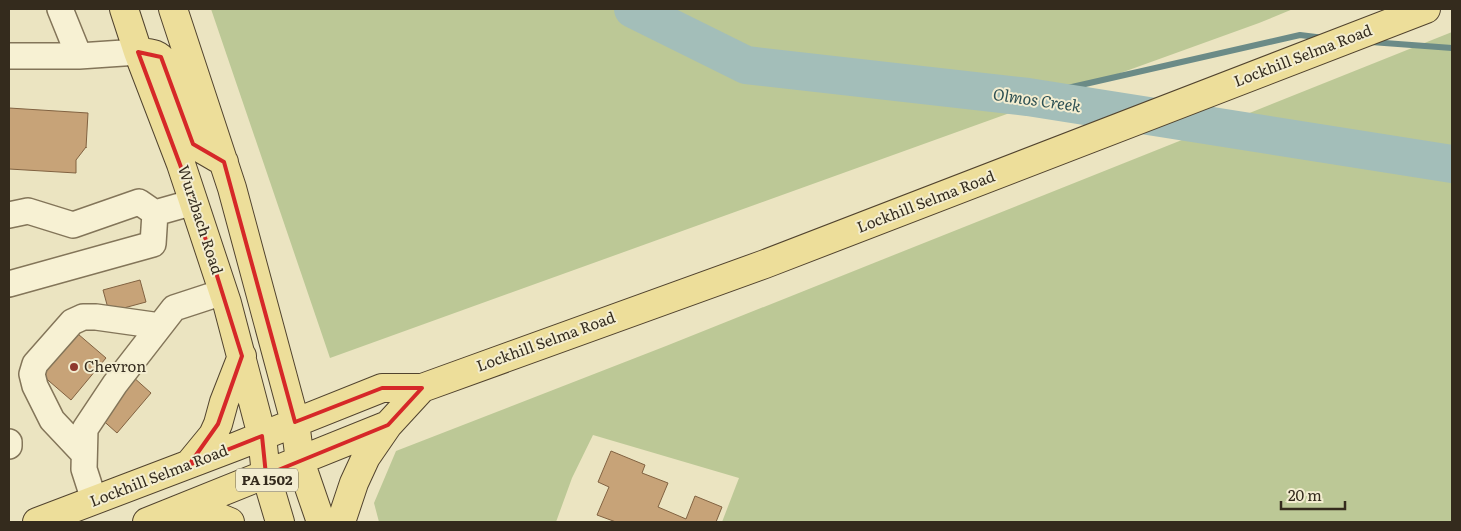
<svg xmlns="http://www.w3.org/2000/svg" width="1461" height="531" viewBox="0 0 1461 531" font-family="Literata,serif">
<rect width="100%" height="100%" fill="#ebe4c1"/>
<path fill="#bcc896" d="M211,9h1082l-34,14 -929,335z
M1452,32v490h-730l17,-44 -146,-43 -21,43 -16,44h-177l-5,-19 22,-52 270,-105z"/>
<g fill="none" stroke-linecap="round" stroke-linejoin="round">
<path stroke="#6b8b87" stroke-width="6" d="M1371,42l81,6
M1028,97l272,-62 24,3"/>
<path stroke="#a3beb9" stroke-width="38" d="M633,9l113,56 282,32 424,67"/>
</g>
<path fill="#c7a378" stroke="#816241" d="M9,108l79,5 -2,35v-1l-10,13v13l-67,-4z
M140,280l6,22 -37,10 -6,-22z
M78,334l28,24 -35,42 -29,-25z
M132,376l19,17 -34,40 -19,-17z
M611,451l34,14 -3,8 26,10 -10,24 28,12 9,-23 27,11 -6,15h-100l-19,-7 12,-28 -11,-5z"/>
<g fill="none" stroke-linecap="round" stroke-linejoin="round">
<g stroke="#837559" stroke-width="28">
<path id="minor" d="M60,9l19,47
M9,56h70l59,-4
M9,215l19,-4 45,14 66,-23 16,11
M9,284l144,-40 2,-31 39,-11
M9,442v4
M84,454l-32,-34 -17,-34 -3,-12 3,-10 37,-42 11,-5h13l64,9
M94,500l-10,-31 1,-40 30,-45 59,-76 49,-16"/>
</g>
<g stroke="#51432e" stroke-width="30">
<path id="major" d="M124,9l14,43 43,112 46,139 35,133 4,39 14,47
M173,9l59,179 63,234 5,39 21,61
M138,52c14,1 20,1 29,13l26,79 31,18
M190,463l23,-28 5,-11 6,-22 18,-46
M179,510l34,5 17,7
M37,522l200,-76 145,-58h40l343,-124 661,-255
M147,522l241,-97 34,-37
M341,522l13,-39 12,-26 22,-32"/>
</g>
<use href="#minor" stroke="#f7f1d3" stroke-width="25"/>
<use href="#major" stroke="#edde9a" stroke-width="28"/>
</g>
<path fill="none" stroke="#d62828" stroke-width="4" stroke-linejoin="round" d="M138,52l23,5 32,87 31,18 71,260 87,-34h40l-34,37 -122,50 -4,-39 -73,29 29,-41 24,-68 -48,-154z"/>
<circle fill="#8f392d" stroke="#f3edd0" stroke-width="2" cx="74" cy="367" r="5"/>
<g text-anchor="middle" stroke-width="4" stroke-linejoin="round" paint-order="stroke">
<rect fill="#f3edd0" stroke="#6d6553" stroke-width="1" x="236" y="468.5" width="62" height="23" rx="4"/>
<g font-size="14" font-weight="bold" fill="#342b1d">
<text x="267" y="485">PA 1502</text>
</g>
<g font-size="15" fill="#342b1d" stroke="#f3edd0">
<text transform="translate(1303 56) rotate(-21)" y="5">Lockhill Selma Road</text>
<text transform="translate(926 202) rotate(-21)" y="5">Lockhill Selma Road</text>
<text transform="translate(200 220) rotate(72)" y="5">Wurzbach Road</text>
<text transform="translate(546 342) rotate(-20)" y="5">Lockhill Selma Road</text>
<text transform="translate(159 476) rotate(-21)" y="5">Lockhill Selma Road</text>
</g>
<g font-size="15" fill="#342b1d" stroke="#f3edd0" text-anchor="start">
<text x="84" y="372">Chevron</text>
</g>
<g font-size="16" font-style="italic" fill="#2d5053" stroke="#f3edd0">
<text transform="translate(1037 100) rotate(8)" y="6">Olmos Creek</text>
</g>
</g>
<rect width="1461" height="531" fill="none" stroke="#342b1d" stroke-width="20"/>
<path d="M1281 501v8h64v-8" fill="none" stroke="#342b1d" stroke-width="2.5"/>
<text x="1288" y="501" font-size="15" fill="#342b1d" stroke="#f3edd0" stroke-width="4" paint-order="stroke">20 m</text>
</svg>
